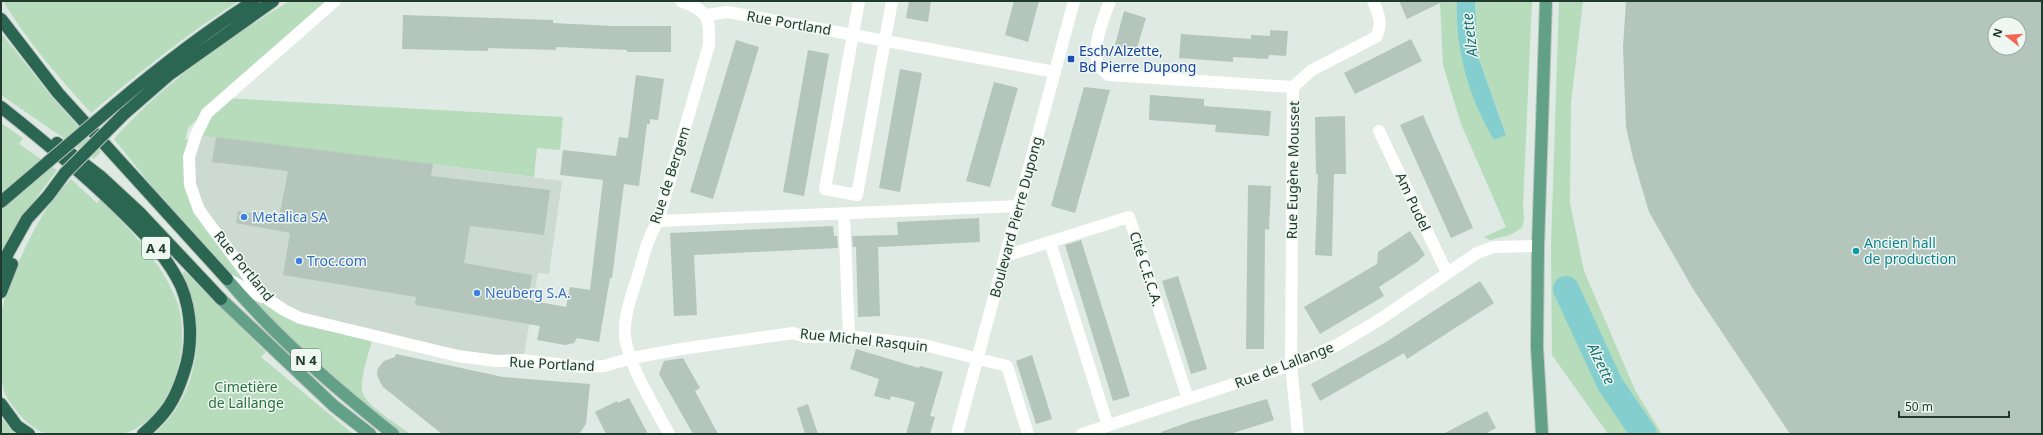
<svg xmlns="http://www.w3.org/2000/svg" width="2043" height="435" viewBox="0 0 2043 435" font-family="'Noto Sans',sans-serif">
<rect width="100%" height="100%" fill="#deeae3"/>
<path fill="#cddad2" d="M196,135l366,46 -13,93 -11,-1 -15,87 -27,1 -196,-43 -46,-34 -64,-99z"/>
<path fill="#b7dcbc" d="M3,1h236c-53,33 -100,72 -148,112 -32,-35 -64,-72 -88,-112z
M290,1h37l-59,52 -80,75 -3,12 11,-5 28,-37 339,19 -3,33 -23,-2 -3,29 -338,-42 -7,22 10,53 85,100 89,27c-3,13 -15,45 -10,57 5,13 36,31 47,40h-17l-167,-155 -112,-140c47,-54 115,-102 176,-138z
M1440,1h17l37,139 12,-6 -28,-78 -3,-55h57l-9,204 1,14 -2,9 -12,7 -20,5 -6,-3 22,-10 -45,-103 -18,-59z
M1559,1h24l-12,102 -1,100 14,68 51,119 27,44h-54l-56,-79 -1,-109z
M1,33l51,64 49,55 -7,7 -93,-64z
M1,123l22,15 -4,6 38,26 -35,47 -21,40z
M71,179l26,24 3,-4c28,28 56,57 73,93 21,42 5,114 -38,137 -4,2 -9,4 -13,5 -7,1 -73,1 -78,-1 -16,-6 -31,-25 -39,-39 -5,-14 -4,-37 -4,-52 0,-9 -1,-18 0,-27 4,-30 34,-91 52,-116 6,-7 12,-13 18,-20z
M184,271l82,81 -5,5 92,77h-199c46,-39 54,-107 28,-159z
M1,417l14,17h-14z"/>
<path fill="#85ced0" d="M1457,1h18l3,55 28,79 -12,5c-25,-42 -39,-90 -37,-139z"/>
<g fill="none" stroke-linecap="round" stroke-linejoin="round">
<path stroke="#85ced0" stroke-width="26" d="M1566,289l44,95 34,50"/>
</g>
<path fill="#b4c5bc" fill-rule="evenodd" d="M909,1h22l-3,21 -22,-4z
M1014,1h25l-11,41 -23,-7z
M1399,1h45l-37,18z
M1626,1h416v433h-252l-97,-145 -44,-77 -16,-54 -7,-31 -3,-80zM1995,24h24v24h-24z
M1124,11l22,7 -10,33 -21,-6z
M403,15l150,5v3l60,3h58v26h-44v-2l-71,-3v3l-68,-2v3l-86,-2z
M1270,30l18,1 -2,25 -17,-1 -1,4 -35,-2v5l-54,-4 2,-24 70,5v-4l19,1z
M1411,39l11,22 -67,33 -11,-21z
M736,40l23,7 -46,152 -23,-7z
M808,50l21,4 -25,142 -21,-4z
M900,69l22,4 -22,119 -21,-4z
M636,75l28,4 -6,41 -8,-1v5h-3l-8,62 -15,-2 -12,94h-2l-11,64 -22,-4 -3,5 -9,2 -28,-5 3,-14 -125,-21 1,-8 -133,-22 7,-42 -54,-10 2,-12 41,7 9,-47 -76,-9 4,-25 217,27 -2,12 119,14 -6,45 -74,-9 -6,37 68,12 -4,25 38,7 4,-20 20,3 13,-110 -43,-5 3,-25 53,6 3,-19 9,1z
M994,82l24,6 -28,99 -24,-6z
M1084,87l26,3 -35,123 -24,-7z
M1150,95l54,4v7l67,5 -2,25 -54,-4 1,-7 -67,-5z
M1423,115l50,113 -22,10 -51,-113z
M1345,116l1,58h-12l-2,82 -17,-1 3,-81h-2l-1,-57z
M1248,185l23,1 -2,44 -4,-1 -1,120h-18z
M979,218l1,24 -102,5 2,69 -22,1 -2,-70h-3l-1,-11 46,-1 -1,-13z
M833,226l1,10h3l1,12 -144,7 3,60 -23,1 -4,-83z
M1410,231l15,24 -5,4v1l-41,27 5,9 -64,38 -16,-27 73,-43 1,-12z
M1081,240l49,156 -17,5 -48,-156z
M1178,276l29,93 -16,5 -29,-93z
M1480,281l14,22 -87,56 -3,-6 -84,48 -9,-17 75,-42z
M856,349l63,19 1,-2 23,6 -13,44 5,1 -5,17h-24l9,-32 -24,-6 -1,4 -16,-4 5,-17 -29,-10z
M396,354l107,23 87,7 -4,40 -7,10h-137l-59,-47 -3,-5 -3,-8 1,-6 6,-7 11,-4z
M1032,355l20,64 -16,5 -20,-63z
M683,358l17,30 -5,3 23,43h-25l-34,-60 5,-13z
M629,398l19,36h-42l-11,-22 22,-11 1,2z
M1267,399l7,21 -44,14h-69v-2l31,-11z
M808,404l10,30h-13l-8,-26z
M1487,411l9,17 -11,6h-42z"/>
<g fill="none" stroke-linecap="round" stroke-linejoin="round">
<g stroke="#bcc4c1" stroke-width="14">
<path id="major" d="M227,279c49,58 107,108 166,155
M221,299l113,107 36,28
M1542,434l-5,-87 1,-101 8,-245"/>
</g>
<g stroke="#bcc4c1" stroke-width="14">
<path id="highway" d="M1,19l57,74 169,186
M116,104c44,-37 89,-72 138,-103
M1,107c39,31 77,62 113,97 25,24 52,50 67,82 11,26 12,60 3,86 -9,29 -18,42 -41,62
M124,114l46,-40 103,-73
M57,143l43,33 41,38 80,85
M1,202l48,-41
M1,272l7,-19 19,-34 21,-23 17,-23
M1,292l11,-28
M1,404l16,22 12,8"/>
</g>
<path stroke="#fff" stroke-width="12" d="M335,1l-128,112 -11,22 -7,22 1,28 9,25 55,74 15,16 15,10 16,8 158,38 38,5 27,-1 59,7 22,-1 28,-8 49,-9 112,-16 13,4 43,-1 75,9 83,21 21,68
M859,1l-34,188 32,6 35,-194
M1110,1c-6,15 -20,50 -11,65 2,3 7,6 9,9l185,12
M706,15l22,-3 327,60
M1379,131l68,142
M844,214l5,122
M658,221l361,-15
M1050,242l58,184
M1005,256l124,-39 59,182
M227,279l35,18
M669,434c-14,-27 -40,-67 -44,-97 -2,-21 8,-45 14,-65 5,-18 9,-35 19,-51l51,-176c1,-28 -1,-34 -28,-44
M957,434l117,-433
M1082,434l209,-69 46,-20 42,-25 98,-67 17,-6 44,-1
M1298,434l-7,-69 2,-278 19,-17 64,-33c7,-14 3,-22 -3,-36"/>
<use href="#major" stroke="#62a088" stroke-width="12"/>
<use href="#highway" stroke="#2b6652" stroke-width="12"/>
<g stroke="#bcc4c1" stroke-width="14" stroke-linecap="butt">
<path id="highway-bridge" d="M49,161l67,-57
M65,173l59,-59"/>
</g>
<use href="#highway-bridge" stroke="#2b6652" stroke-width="12"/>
</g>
<rect fill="#1a4fb4" stroke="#eff7f2" stroke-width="1.5" x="1067" y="55" width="8" height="8" rx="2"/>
<g fill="#3f7fe0" stroke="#eff7f2" stroke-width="1.5">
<circle cx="244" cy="217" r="4"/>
<circle cx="299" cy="261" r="4"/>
<circle cx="477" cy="293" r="4"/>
</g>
<circle fill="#0f9aa8" stroke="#eff7f2" stroke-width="1.5" cx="1856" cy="251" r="4"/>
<g text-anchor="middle" stroke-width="3" stroke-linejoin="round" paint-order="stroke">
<g fill="#eff7f2" stroke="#5e736a" stroke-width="1">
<rect x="142" y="237" width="28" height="22" rx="3"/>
<rect x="291" y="349" width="30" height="22" rx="3"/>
</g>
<g font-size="13" font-weight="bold" fill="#203a2f">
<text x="156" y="253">A 4</text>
<text x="306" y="365">N 4</text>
</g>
<g font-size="14" fill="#203a2f" stroke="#eff7f2">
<text transform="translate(789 23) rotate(10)" y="5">Rue Portland</text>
<text transform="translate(1293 170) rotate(-89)" y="5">Rue Eugène Mousset</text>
<text transform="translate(670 175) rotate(-72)" y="5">Rue de Bergem</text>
<text transform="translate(1413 202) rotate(65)" y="5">Am Pudel</text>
<text transform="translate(1016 217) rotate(-75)" y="5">Boulevard Pierre Dupong</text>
<text transform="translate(244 266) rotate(51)" y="5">Rue Portland</text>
<text transform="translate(1146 269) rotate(72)" y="5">Cité C.E.C.A.</text>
<text transform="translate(864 340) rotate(6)" y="5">Rue Michel Rasquin</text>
<text transform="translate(552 364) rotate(3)" y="5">Rue Portland</text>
<text transform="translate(1284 365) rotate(-21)" y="5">Rue de Lallange</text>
</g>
<g font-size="14" fill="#164399" stroke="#eff7f2" text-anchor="start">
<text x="1079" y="56">Esch/Alzette,<tspan x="1079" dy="16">Bd Pierre Dupong</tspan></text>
</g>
<g font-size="14" fill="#366cbe" stroke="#eff7f2" text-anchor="start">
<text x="252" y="222">Metalica SA</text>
<text x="307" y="266">Troc.com</text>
<text x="485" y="298">Neuberg S.A.</text>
</g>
<g font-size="14" fill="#0d838f" stroke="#eff7f2" text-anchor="start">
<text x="1864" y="248">Ancien hall<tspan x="1864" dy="16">de production</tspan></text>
</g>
<g font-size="14" fill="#2a703c" stroke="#eff7f2">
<text x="246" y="392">Cimetière<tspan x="246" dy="16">de Lallange</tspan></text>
</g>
<g font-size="15" font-style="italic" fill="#1a7275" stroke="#eff7f2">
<text transform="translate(1470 35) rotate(-97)" y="5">Alzette</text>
<text transform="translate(1601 364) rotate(64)" y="5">Alzette</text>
</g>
</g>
<rect width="2043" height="435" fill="none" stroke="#203a2f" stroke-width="4"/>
<g transform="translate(2007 36) rotate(287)"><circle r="19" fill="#eff7f2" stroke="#9caba4"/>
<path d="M0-3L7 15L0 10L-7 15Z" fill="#f36654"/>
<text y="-6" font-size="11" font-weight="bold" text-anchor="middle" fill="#203a2f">N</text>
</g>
<path d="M1899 411v6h110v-6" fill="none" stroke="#203a2f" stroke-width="2"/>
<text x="1905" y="411" font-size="12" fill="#203a2f" stroke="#eff7f2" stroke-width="3" paint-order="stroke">50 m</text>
</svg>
